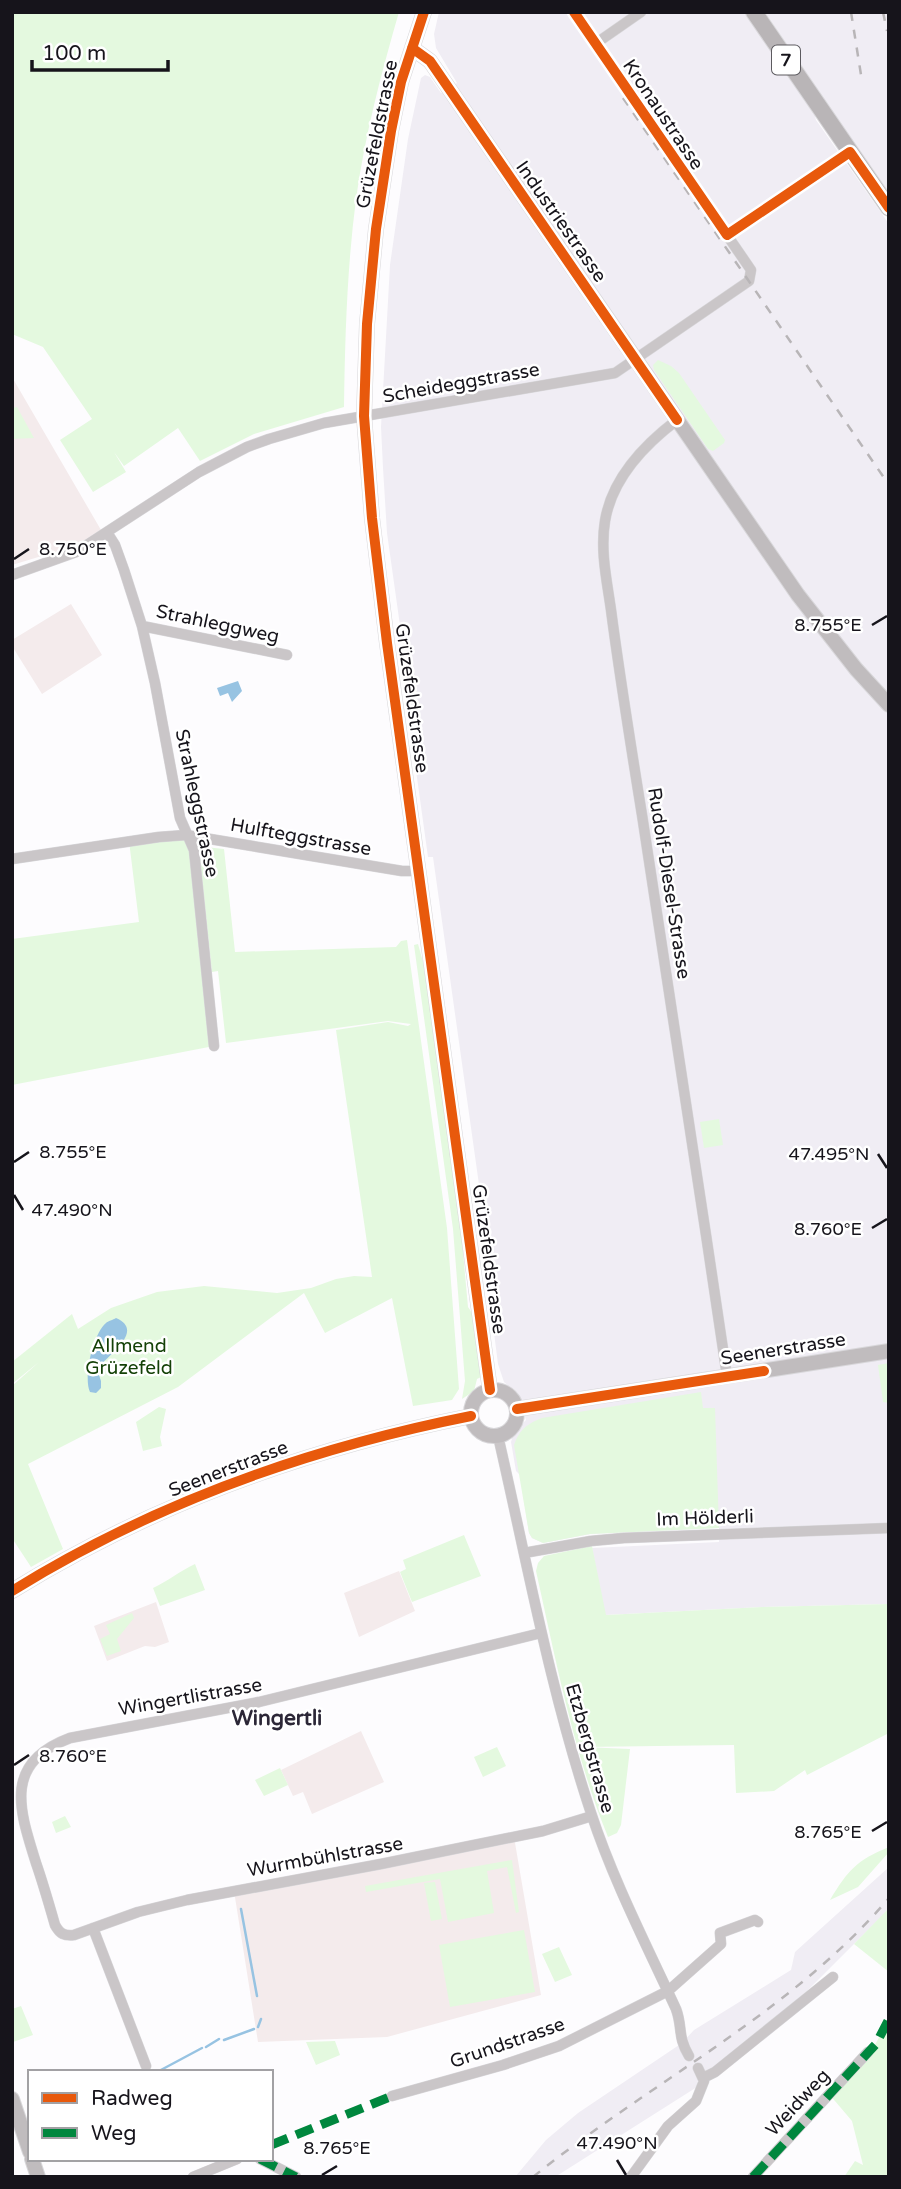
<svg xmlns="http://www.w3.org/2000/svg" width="901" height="2189" viewBox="0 0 901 2189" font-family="'Varela Round',sans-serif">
<rect width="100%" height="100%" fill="#fdfcfe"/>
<path fill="#f0edf4" d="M439,12h309l65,96 3,12 73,104v1380l-127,3 -157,8 -13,-67 127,-6v-14l-129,6 -47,9 -11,-5 -3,-5 -9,-58 -4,-4 -5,-29 3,-10 12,-12 -8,-25 -14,-13 -6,-18 -5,-39 2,-29 -13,-90 -49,-349h-5l-28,-202 4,-1 -17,-121 -4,-65 -2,-41 9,-162 18,-126 13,-61 4,-3 5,2 11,16 16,-10 -21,-35 -2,-14z
M765,12h124v196l-41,-73z
M889,1867v41l-7,8 -93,93 -92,78 -142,90h-40l31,-37 32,-27 104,-70 12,-13 97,-60 4,-18z"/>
<path fill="#f4ebec" d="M12,377l89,153v2l-23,13 -66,20z
M71,604l31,51 -60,39 -30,-48v-6z
M399,1571l16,40 -56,26 -15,-44z
M156,1602l13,40 -14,5 -10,-1 -38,15 -13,-35z
M361,1731l23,51 -72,32 -9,-22 -10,4 -12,-26z
M514,1837l27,158 -154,42 -129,5 -24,-151z"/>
<path fill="#e4f9df" d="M12,12h387c-18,62 -34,123 -43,187 -9,69 -11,139 -12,208l-90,27 -54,27 -22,-33 -54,38 -10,-14 12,20 -33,20 -33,-52 32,-21 -49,-72 -31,-13z
M658,360l13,6 8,7 46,67 -1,3 -11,8 -5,-2 -54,-79 -1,-5z
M17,407l17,31 -22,1v-31z
M186,835l8,15 20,196 -202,39v-146l127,-17 -10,-81z
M205,847l19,2 11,103 161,-5 5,-6 6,-1 40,288 12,161 -7,11 -39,6 -21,-108 -67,35 -21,-40 -126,94 -150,77 35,85 -32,18 -19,-29v-152l27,-24 -27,22v-22l60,-48 6,15 33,-21 46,-16 47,-6 73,7 34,-5 25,-9 18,-3 18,1 -36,-247 52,-8 20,4 3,-2 -23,-3 -162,22 -8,-72 -6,1 -12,-111z
M418,944l9,32 34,254 7,77c13,17 11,49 13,70l-4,2 -3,12 -12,8 3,-18 -12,-152 -39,-284z
M719,1119l4,26 -19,3 -4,-26z
M889,1363v40l-6,-1 -5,-37z
M701,1392l2,16h12l4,120 -129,6 -47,9 -11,-5 -3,-5 -15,-88c6,-16 13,-21 28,-27z
M159,1407l7,2 -6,28 2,9 -19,5 -7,-29z
M464,1535l17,41 -69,26 -12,-30 6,-3 -3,-9z
M592,1546l14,69 156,-8 127,-3v129l-82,42 -2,-5 -31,21 -38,2 -2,-48 -151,2 47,2 -9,76 -4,8 -9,4c-35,-86 -52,-176 -72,-266l2,-8 6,-7z
M195,1564l10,26 -45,16 -7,-18c15,-7 27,-17 42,-24z
M132,1613l2,5 -17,21 4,12 -14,5 -7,-17 10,-5 -4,-9z
M497,1747l9,19 -23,11 -9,-20z
M280,1768l8,17 -24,11 -9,-16z
M65,1816l6,11 -15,6 -4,-11z
M889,1847v5l-31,35 -28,13c18,-30 27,-40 59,-53z
M512,1860l7,52 -3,1 -9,-46 -20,4 7,42 -46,9 -8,-43 -74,13 -1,-6z
M435,1882l7,37 -11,2 -7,-38z
M889,1908v64l-35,-28z
M524,1930l11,62 -85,15 -11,-62z
M559,1947l13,28 -17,7 -13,-28z
M21,2006l12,29 -20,7 -1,-33z
M889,2019v158h-45l11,-16 8,4 -11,-44 -23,-27 47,-51z
M335,2041l5,14 -24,10 -10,-23z"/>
<path fill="#97c3e2" d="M238,681l4,10 -10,11 -4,-9 -8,3 -3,-8z
M116,1318c30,13 -9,38 -19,51l4,12v7l-5,5 -6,-1c-7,-15 3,-58 16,-69 2,-2 7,-3 10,-5z"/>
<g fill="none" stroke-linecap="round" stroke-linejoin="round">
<path stroke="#97c3e2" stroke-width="2.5" d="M241,1909l16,87
M258,2027l3,-8
M224,2040l30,-11
M206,2047l13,-8
M159,2071l43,-23"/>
<g stroke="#d8d7da" stroke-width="11">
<path id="street" d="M595,44l46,-32
M677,420c-33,25 -65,58 -72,101 -5,30 2,60 6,89 9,69 20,137 31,205 30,187 57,374 85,561
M108,534l7,11 9,25 18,56 13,57 25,135 14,32 20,196
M12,575l64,-23 123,-80 48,-25 22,-8 55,-16 291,-50 134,-92 2,-11 -177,-258
M142,626l145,29
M12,859l147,-22 27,-2 216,36h16
M498,1436c29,126 52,254 93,377 22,67 55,131 85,196 7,19 1,27 13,47
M524,1553l67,-12 33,-3 265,-10
M541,1633l-282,69 -189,36c-67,25 -51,71 -34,125 7,20 13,41 19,62 5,9 9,11 19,10l64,-23 49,-12 194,-36 162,-33 49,-15
M93,1928l53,138
M703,2078l12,-6 118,-95
M392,2096l111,-31 56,-19 109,-55 53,-47 -1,-11 35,-13 3,2
M260,2159l36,18
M193,2177l44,-18
M631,2177l37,-51 28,-25 8,-20 -6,-13
M753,2177l115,-125"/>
</g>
<g stroke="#d8d7da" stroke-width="16">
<path id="secondary" d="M424,12l-23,70 -10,49 -15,98 -9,95 -3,92 8,102 15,125 103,747
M412,48l18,13 368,534 58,74 33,36
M471 1413a23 23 0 1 1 46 0a23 23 0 1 1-46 0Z
M517,1409l372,-58
M12,1591c140,-87 298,-143 459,-175
M12,2099l18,53
M32,2159l6,18"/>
</g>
<g stroke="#d8d7da" stroke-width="18">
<path id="primary" d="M754,12l135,196"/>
</g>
<use href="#street" stroke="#cac6c8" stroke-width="10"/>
<use href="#secondary" stroke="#c0bcbe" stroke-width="14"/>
<use href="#primary" stroke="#b9b5b7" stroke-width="16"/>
<path stroke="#b8b5b7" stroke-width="2.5" stroke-dasharray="9 9" stroke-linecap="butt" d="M851,12l11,69
M883,12l4,19
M623,98l266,387
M533,2177c117,-95 257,-163 356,-279"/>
<path stroke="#00873e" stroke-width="9" stroke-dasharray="18 9" stroke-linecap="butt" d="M271,2145l121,-49
M260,2159l36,18
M753,2177l123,-133 13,-25"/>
<g stroke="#fff" stroke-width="15">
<path id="cycleway" d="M424,12l-23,70 -10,49 -15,98 -9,95 -3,92 8,102 15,125 103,747
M574,12l153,223 123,-83 39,56
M412,48l18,13 247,359
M517,1409l247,-38
M12,1591c140,-87 298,-143 459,-175"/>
</g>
<use href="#cycleway" stroke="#e8590c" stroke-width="10"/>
</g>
<path fill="none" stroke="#16141b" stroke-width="2.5" d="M14,559l15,-10M872,625l15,-9M878,1154l9,14M14,1162l15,-10M14,1195l9,15M872,1228l15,-9M14,1765l15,-10M872,1831l15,-9M617,2160l9,15M322,2175l15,-9"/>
<g text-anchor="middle" stroke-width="5" stroke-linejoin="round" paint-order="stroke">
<rect fill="#fff" stroke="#5c5a5f" stroke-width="2" x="772" y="45.5" width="28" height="29" rx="5"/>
<g font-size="18" font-weight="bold" fill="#16141b">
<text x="786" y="66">7</text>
</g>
<g font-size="19" fill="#16141b" stroke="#fff">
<text transform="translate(664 114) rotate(56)" y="7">Kronaustrasse</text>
<text transform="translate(376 134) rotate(-79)" y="7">Grüzefeldstrasse</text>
<text transform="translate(562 221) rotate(55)" y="7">Industriestrasse</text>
<text transform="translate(461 382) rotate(-10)" y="7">Scheideggstrasse</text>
<text transform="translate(218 623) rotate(12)" y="7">Strahleggweg</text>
<text transform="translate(413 698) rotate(82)" y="7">Grüzefeldstrasse</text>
<text transform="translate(198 803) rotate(78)" y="7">Strahleggstrasse</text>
<text transform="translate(301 836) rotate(10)" y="7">Hulfteggstrasse</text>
<text transform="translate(670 883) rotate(81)" y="7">Rudolf-Diesel-Strasse</text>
<text transform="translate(490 1259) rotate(82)" y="7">Grüzefeldstrasse</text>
<text transform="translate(783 1348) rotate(-9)" y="7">Seenerstrasse</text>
<text transform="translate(228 1468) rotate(-21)" y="7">Seenerstrasse</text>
<text transform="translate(705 1517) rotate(-2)" y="7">Im Hölderli</text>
<text transform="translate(190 1696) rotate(-10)" y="7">Wingertlistrasse</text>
<text transform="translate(591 1748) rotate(74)" y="7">Etzbergstrasse</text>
<text transform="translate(325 1856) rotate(-10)" y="7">Wurmbühlstrasse</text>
<text transform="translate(507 2042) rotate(-19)" y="7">Grundstrasse</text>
<text transform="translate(797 2102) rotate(-47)" y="7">Weidweg</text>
</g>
<g font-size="19" fill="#144107" stroke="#fff">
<text x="129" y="1352">Allmend<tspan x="129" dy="22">Grüzefeld</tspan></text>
</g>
<g font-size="21" font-weight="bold" fill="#2c2737" stroke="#fff">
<text x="277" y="1725">Wingertli</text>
</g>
</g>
<g font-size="18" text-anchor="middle" fill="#16141b" stroke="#fff" stroke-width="5" stroke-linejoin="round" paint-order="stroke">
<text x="73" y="555">8.750°E</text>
<text x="828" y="631">8.755°E</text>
<text x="73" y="1158">8.755°E</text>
<text x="829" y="1160">47.495°N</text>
<text x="72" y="1216">47.490°N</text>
<text x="828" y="1235">8.760°E</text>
<text x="73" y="1762">8.760°E</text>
<text x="828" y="1838">8.765°E</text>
<text x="617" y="2149">47.490°N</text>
<text x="337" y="2154">8.765°E</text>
</g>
<rect width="901" height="2189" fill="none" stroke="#16141b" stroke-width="28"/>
<rect x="28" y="2070" width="245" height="91" fill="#ffffff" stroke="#a2a1a4" stroke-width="2"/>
<rect x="42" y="2093" width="35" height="10" fill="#e8590c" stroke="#a2a1a4" stroke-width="2"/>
<text x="91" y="2105" font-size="21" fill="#16141b">Radweg</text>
<rect x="42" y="2128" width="35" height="10" fill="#00873e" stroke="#a2a1a4" stroke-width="2"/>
<text x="91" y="2140" font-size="21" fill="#16141b">Weg</text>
<path d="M32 60v10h136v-10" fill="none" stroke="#16141b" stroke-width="3.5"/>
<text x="42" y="60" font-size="21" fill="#16141b" stroke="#ffffff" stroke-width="5" paint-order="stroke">100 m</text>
</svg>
